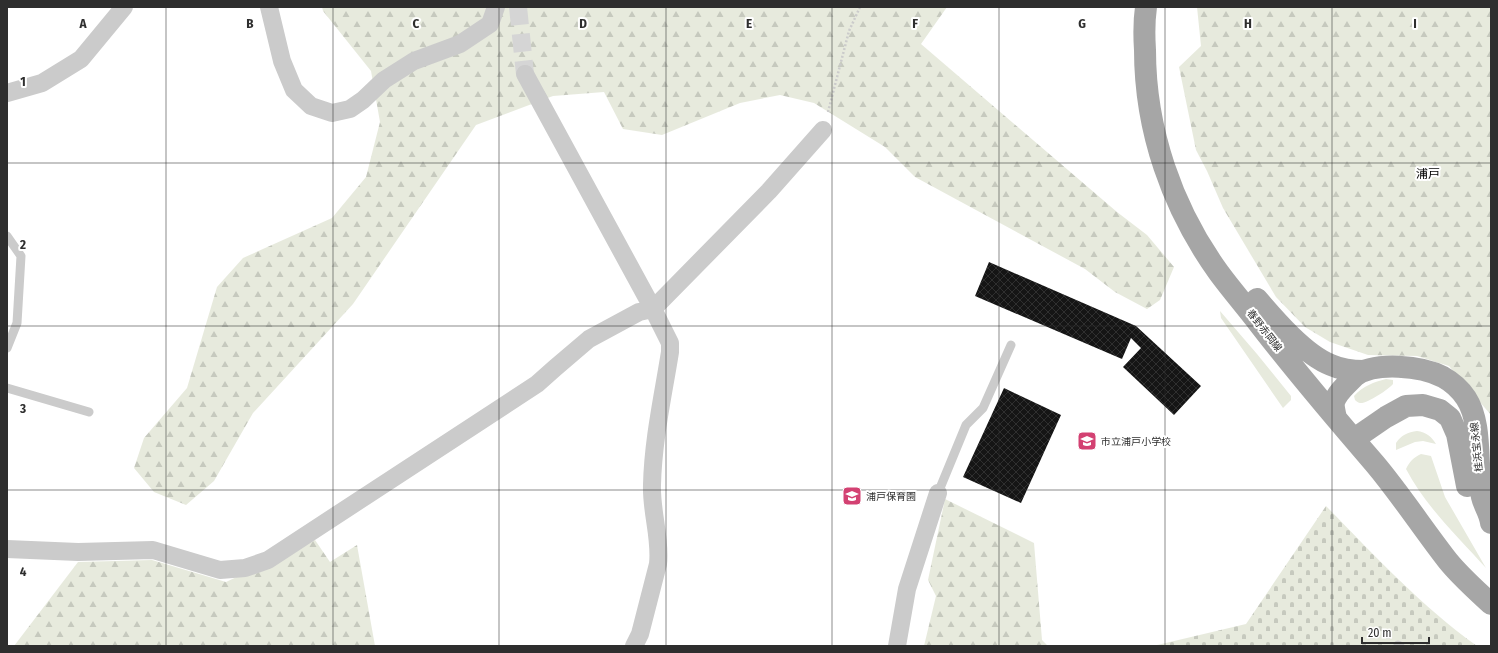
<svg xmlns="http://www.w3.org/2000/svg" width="1498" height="653" viewBox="0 0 1498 653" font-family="'Fira Sans Condensed','Noto Sans JP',sans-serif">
<defs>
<pattern id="forest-firs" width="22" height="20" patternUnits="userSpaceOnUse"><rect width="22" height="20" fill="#e7eadd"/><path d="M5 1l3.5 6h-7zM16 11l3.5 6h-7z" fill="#c6c9be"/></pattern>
<pattern id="cemetery-stones" width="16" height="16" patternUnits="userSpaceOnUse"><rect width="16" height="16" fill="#e7eadd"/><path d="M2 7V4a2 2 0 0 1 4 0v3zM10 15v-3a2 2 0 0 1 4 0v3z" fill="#c6c9be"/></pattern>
<pattern id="building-cross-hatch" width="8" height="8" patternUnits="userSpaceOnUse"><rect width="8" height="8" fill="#151515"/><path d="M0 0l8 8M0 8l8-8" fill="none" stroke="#2f2f2f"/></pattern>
</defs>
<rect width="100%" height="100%" fill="#fff"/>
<path fill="#e7eadd" d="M1220,311l37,43 34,42v4l-8,8 -62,-90z
M1386,379l7,1v4c-4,5 -26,20 -33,19 -1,0 -4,-2 -5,-3l-1,-4c9,-10 20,-14 32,-17z
M1417,431c9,1 15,6 19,13l-13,-3 -8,1 -19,8v-7c5,-8 12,-11 21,-12z
M1421,454l10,2 14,41 41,71c-28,-31 -60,-61 -80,-99 3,-7 8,-12 15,-15z"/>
<path fill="url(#forest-firs)" d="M322,7h625l-26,37 196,168 30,23 27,32 -14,33 -13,9 -32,-17 -30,-23 -170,-92 -30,-30 -71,-44 -34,-8 -40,8 -78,32 -39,-6 -19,-37 -51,4 -77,29 -123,179 -100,109 -39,68 -28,24 -32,-13 -20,-24 10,-30 43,-50 30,-101 26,-29 89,-40 34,-41 14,-55 -9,-51 -48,-60z
M1197,7h294v408l-42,-49 -32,-10 -49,-1 -38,-13 -25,-15 -29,-30 -53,-89 -16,-37 -11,-21 -17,-83 22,-21z
M945,499l89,44 8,97 6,6h-124l12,-50 -8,-16z
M315,540l15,22 27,-17 18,101h-361l64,-84 74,-2 74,22z"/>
<path fill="url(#cemetery-stones)" d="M1326,506c48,49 95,100 151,140h-324l93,-22z"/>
<path fill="url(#building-cross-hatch)" d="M989,262l147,64 65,60 -27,29 -51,-48 18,-19 -10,-10 -9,21 -147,-63z
M1004,388l57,27 -40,88 -58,-26z"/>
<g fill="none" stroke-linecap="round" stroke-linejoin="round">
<path stroke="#d5d5d5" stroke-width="18" stroke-dasharray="18 9" stroke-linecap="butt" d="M518,7l7,67"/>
<path stroke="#cbcbcb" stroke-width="2.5" stroke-dasharray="2 2" stroke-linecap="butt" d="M828,112l21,-81 11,-24"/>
<path stroke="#cbcbcb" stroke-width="9" d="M7,236l14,20 -4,67 -10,25
M7,388l82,24
M938,493l28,-68 17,-17 28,-63
M1398,645l2,1"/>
<path stroke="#cbcbcb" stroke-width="18" d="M269,7l13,54 12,29 17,16 21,7 18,-4 13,-9 21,-20 30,-19 46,-17 30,-20 6,-17
M525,74l128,235 17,34v9c-7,44 -17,88 -18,133 -1,27 9,53 6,79l-18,70 -6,12
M7,93l35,-10 39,-24 43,-52
M7,549l71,3 75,-2 67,20 25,-2 23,-8 269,-176 18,-16 34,-29 50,-27 14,-3 116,-118 54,-61
M897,646l10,-57 31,-96"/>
<path stroke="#a6a6a6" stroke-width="22" d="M1146,7c-2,14 -2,28 -1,43 0,80 27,158 74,223 14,19 30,37 44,56 36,46 74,91 112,135 26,31 48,65 73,97 13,16 28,29 43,43
M1257,299c18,21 48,56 74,66 11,5 22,6 33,6
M1336,418c-1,-5 -3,-11 -2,-16 2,-6 8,-13 12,-17 3,-3 6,-6 9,-9 20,-15 67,-10 88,1 9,5 17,12 23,21 17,26 10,69 16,99 2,9 8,16 9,26
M1354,439l32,-22 20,-11 17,-1 17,5 10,8 7,16 10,52"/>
</g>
<path fill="none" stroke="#2e2e2e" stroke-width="1" stroke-opacity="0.55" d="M166,7v639M333,7v639M499,7v639M666,7v639M832,7v639M999,7v639M1165,7v639M1332,7v639M7,163h1484M7,326h1484M7,490h1484"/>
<defs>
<g id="school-square" transform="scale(1)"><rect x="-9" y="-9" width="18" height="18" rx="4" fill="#d34172" stroke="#fff"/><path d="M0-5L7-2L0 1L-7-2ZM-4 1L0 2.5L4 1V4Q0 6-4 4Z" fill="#fff"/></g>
</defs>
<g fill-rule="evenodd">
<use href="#school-square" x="1087" y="441"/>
<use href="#school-square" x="852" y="496"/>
</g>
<g text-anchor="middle" stroke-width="4" stroke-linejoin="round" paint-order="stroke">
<g font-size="10" fill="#2e2e2e" stroke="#fff">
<text transform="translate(1265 330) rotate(52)" y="4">春野赤岡線</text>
<text transform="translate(1476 447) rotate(-96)" y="4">桂浜宝永線</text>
</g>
<g font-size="10" fill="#2e2e2e" stroke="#fff" text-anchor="start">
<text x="1101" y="445">市立浦戸小学校</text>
<text x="866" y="500">浦戸保育園</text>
</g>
<g font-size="12" fill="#000" stroke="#fff">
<text x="1428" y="178">浦戸</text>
</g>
</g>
<g font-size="13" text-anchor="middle" font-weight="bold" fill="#2e2e2e" stroke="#fff" stroke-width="4" stroke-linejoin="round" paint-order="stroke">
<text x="83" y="28">A</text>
<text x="250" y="28">B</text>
<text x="416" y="28">C</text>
<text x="583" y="28">D</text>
<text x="749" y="28">E</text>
<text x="915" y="28">F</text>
<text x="1082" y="28">G</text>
<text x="1248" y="28">H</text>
<text x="1415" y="28">I</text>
<text x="23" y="86">1</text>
<text x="23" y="249">2</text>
<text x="23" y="413">3</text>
<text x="23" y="576">4</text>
</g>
<rect width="1498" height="653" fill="none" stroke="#2e2e2e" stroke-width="16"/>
<path d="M1362 637v6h67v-6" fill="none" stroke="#2e2e2e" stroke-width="2"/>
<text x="1368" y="637" font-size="12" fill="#2e2e2e" stroke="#ffffff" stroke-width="3" paint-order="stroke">20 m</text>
</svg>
